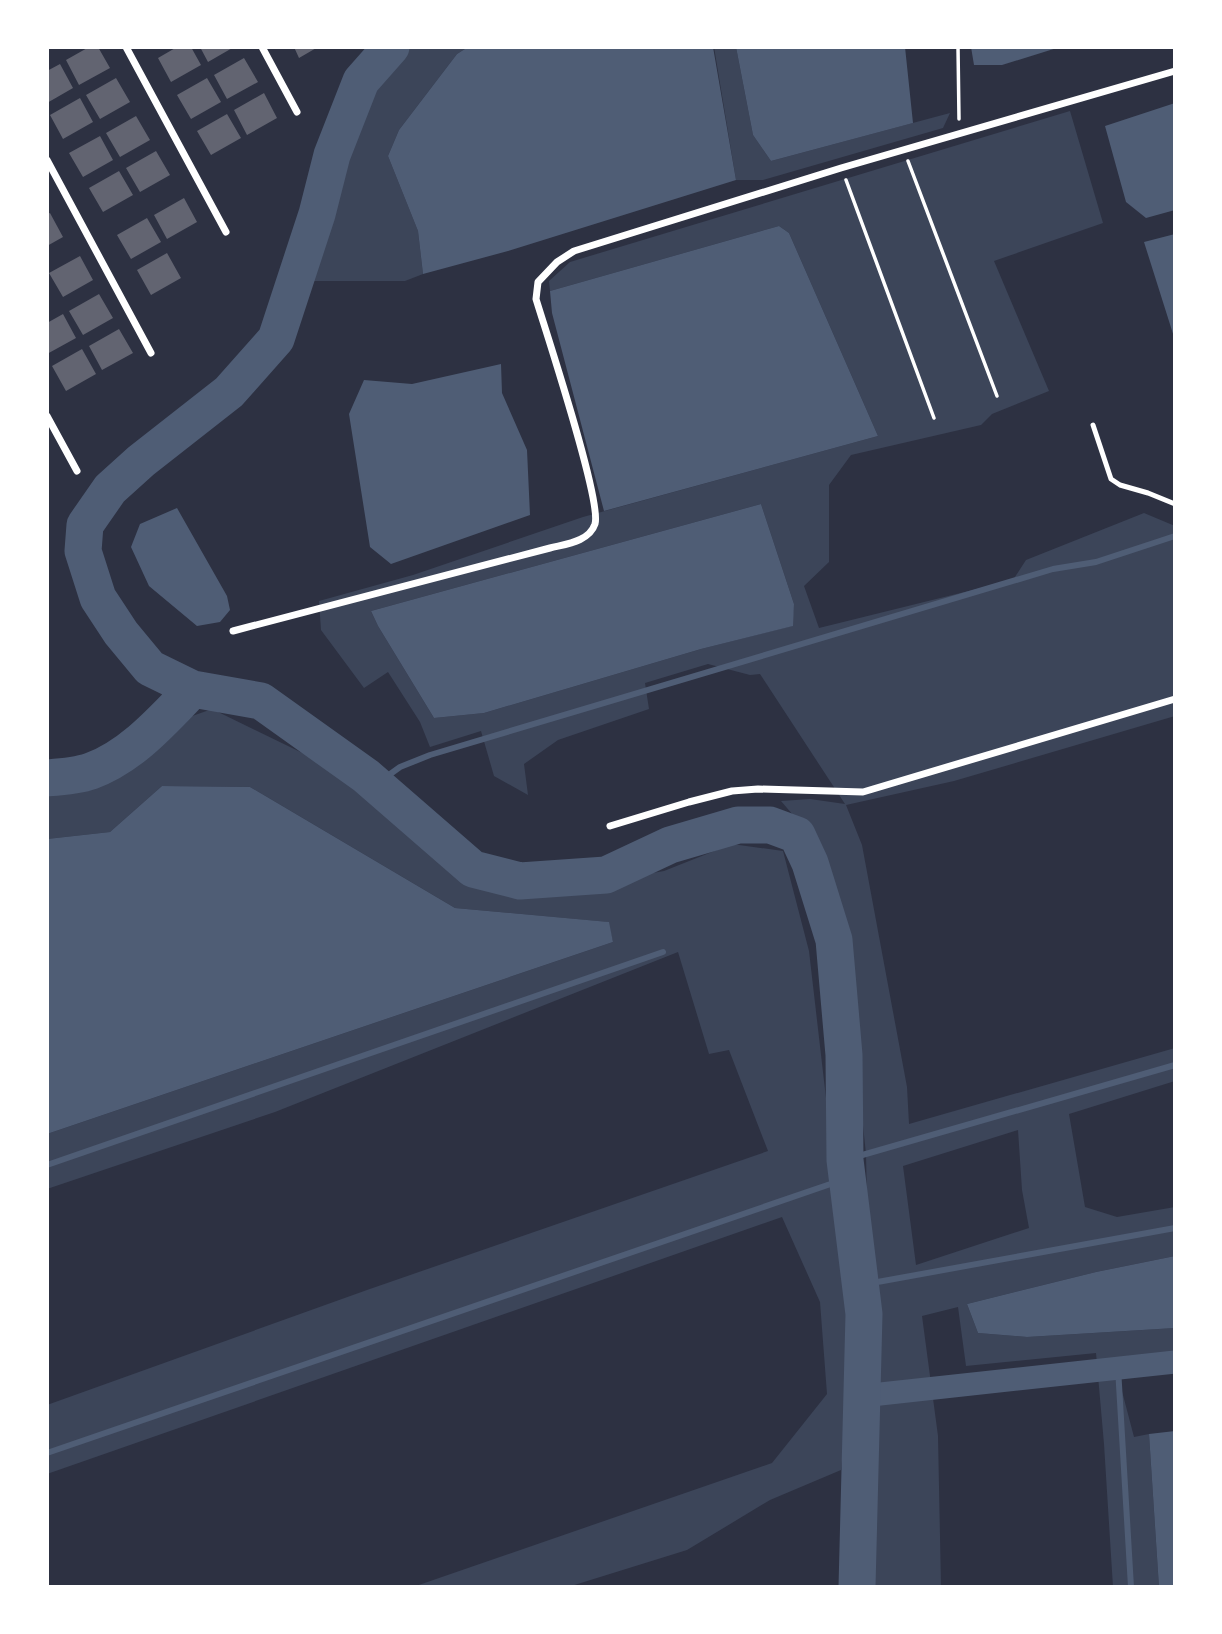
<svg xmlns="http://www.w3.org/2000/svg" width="1222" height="1634" viewBox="0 0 1222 1634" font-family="'Playfair Display',serif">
<rect width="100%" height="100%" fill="#2d3142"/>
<path fill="#3c4559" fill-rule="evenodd" d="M403,47h65l-11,7 -58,76 -11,26 30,75 5,43 -18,7h-96l16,-63 26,-79 22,-59z
M714,47h22l17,88 18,26 179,-48 -7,15 -180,52h-27z
M1070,111l33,112 -109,38 55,130 -57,23 -11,11 -130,30 -22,30v77l-25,24 15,42 194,-48 13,-20 118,-47 31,13v190l-221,65 -108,24 16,40 45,242 2,37 266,-76v33l-106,33 16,93 32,10 58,-10v49l-79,16 -129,32 11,29 49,4 148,-9v40l-57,8 16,61 15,-3 10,153h-46l-9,-143 -8,-91 -130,13 -8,-59 -36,9 16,120 3,151h-66l-9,-433 -25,-238 -21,-64 -21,-30 -18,-21 29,-2 35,5 -85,-130 -10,1 -42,-11 -63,19 4,26 -91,31 -34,24 4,31 -34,-19 -13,-45 -51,16 -10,-25 -32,-50 -24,16 -43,-58 -2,-29 94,-26 170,-58 295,-81 -89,-203 -10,-7 -229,65 -1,-10 21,-19zM761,504l33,100 -2,22 -91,23 -217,64 -50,5 -56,-92 -7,-15zM1018,1130l4,60 7,38 -113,37 -13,-99z
M212,709l109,53 136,103 94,26 113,-20 68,-27 51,7 26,100 45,389 -13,130 -71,30 -83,50 -119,37h-155l359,-124 55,-69 -7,-92 -38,-85 -735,257v-69l320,-115 401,-139 -39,-101 -20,4 -31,-102 -403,160 -228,77v-55l566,-192 -5,-20 -153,-14 -205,-121 -88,-1 -52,46 -63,7v-55l54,-2 80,-62z"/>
<path fill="#4f5d75" d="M468,47h245l23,133 -228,71 -85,23 -5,-43 -30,-75 11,-26 58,-76z
M736,47h169l8,76 -142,38 -18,-26z
M971,47h89l-58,18h-28z
M1175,103v107l-29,8 -20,-16 -21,-76z
M779,226l10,7 89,203 -274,75 -52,-198 -2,-22z
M1175,234v103h-1l-30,-95z
M501,364l1,29 25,57 3,65 -139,49 -21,-17 -21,-133 15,-34 48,4z
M761,504l33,100 -1,22 -92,23 -217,64 -50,5 -56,-92 -7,-15z
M177,508l50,88 3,14 -10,12 -23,4 -48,-40 -18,-39 9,-23z
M162,786l88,1 205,121 154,14 4,20 -566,192v-295l63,-7z
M1175,1256v72l-148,9 -49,-4 -11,-29 129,-32z
M1175,1431v156h-16l-10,-153z"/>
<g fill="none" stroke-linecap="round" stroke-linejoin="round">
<path stroke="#4f5d75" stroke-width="6" d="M375,785l25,-18 30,-12 623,-186 43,-7 79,-26
M845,1160l330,-95
M47,1165l616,-213
M861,1285l314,-57
M1118,1368l13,219
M47,1453l801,-275"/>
<path stroke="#4f5d75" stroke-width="23" d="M862,1396l313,-34"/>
<path stroke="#4f5d75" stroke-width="37" d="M391,47l-30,34 -29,74 -15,59 -41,125 -47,53 -88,69 -31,28 -25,36 -2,26 15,47 23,35 29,35 43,21 68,12 105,75 107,93 47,12 86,-6 64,-30 68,-20h32l27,10 13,28 24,77 10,115 1,105 19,154 -7,273
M47,778c14,-1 30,-2 44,-7 41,-15 72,-51 102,-82"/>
</g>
<path fill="#626471" d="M89,47h9l12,21 -31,17 -13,-25z
M177,47h14l10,18 -30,17 -13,-24z
M200,47h34l-26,15z
M294,47h24l-19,11z
M244,58l14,24 -31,17 -13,-24z
M60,64l13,24 -26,15v-32z
M116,78l14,24 -30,17 -14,-24z
M207,78l14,24 -30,17 -14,-24z
M264,93l13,25 -30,17 -13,-25z
M80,98l13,24 -30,17 -13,-24z
M227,114l14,24 -30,17 -14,-24z
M136,116l14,24 -30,17 -14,-24z
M100,136l13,24 -30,17 -14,-24z
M156,151l14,24 -30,17 -14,-24z
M119,171l14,24 -30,17 -14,-24z
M184,198l13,24 -30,17 -13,-24z
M50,213l13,24 -16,9v-32z
M147,218l14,24 -30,17 -14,-24z
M167,253l14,25 -30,17 -14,-25z
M80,256l13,24 -30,17 -14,-24z
M99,294l14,24 -30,17 -14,-24z
M63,314l13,24 -29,16v-31z
M119,329l14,24 -31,17 -13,-24z
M82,349l14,25 -30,17 -14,-25z"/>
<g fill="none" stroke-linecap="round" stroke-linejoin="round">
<path stroke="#fff" stroke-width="3.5" d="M958,47l1,72
M908,161l89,235
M846,180l88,238"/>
<path stroke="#fff" stroke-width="5" d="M1093,425l18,54 9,6 28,8 27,11"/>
<path stroke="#fff" stroke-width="7" d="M126,47l100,185
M262,47l35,65
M47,160l104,193
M47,416l30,55
M233,631l317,-83c15,-4 39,-6 45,-24 7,-23 -49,-192 -59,-225l2,-17 19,-20 17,-11 267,-83 334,-97
M610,826l79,-24 43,-11 26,-2 105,3 312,-93"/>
</g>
<rect width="1222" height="1634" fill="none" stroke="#ffffff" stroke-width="98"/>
</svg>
